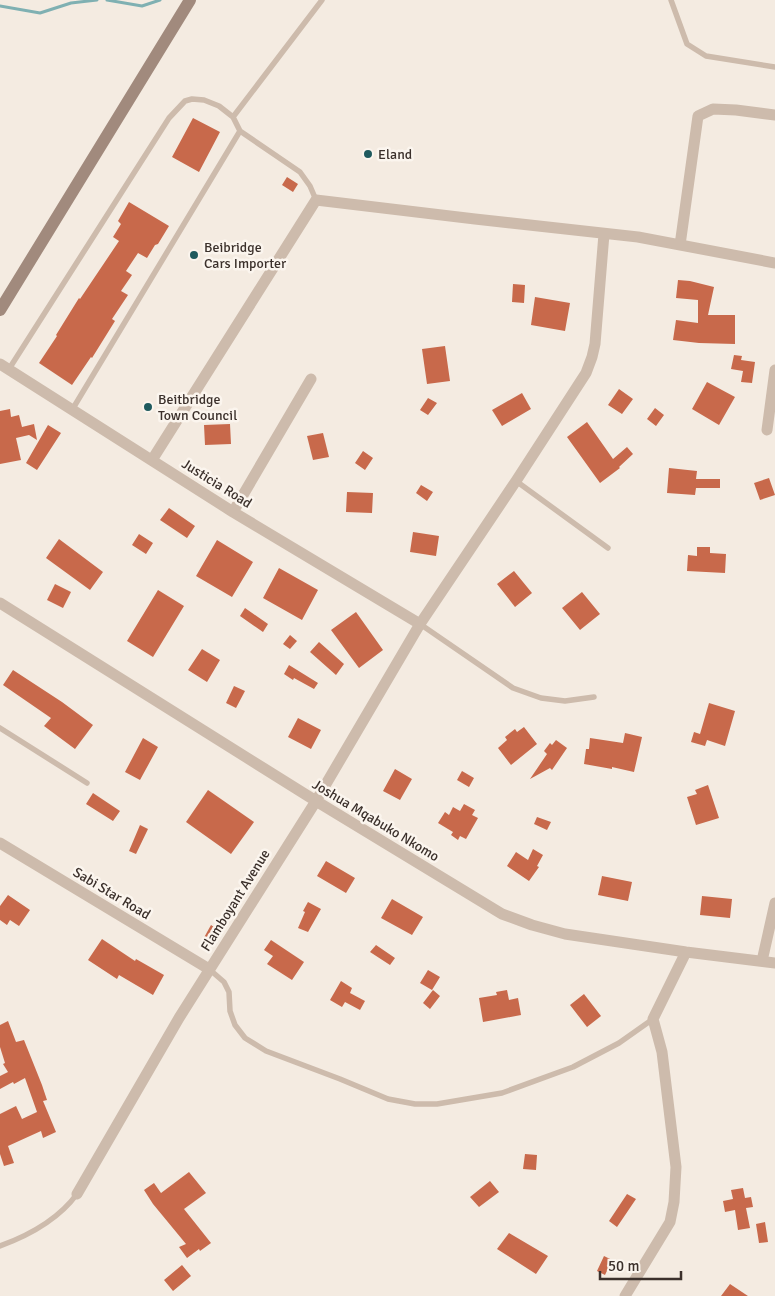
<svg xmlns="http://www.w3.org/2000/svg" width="775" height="1296" viewBox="0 0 775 1296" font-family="Signika,sans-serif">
<rect width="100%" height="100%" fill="#f4ebe1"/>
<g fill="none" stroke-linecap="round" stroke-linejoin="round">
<path stroke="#7fb0b2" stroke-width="3" d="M107,0l35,6 18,-6
M0,6l40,7 31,-10 26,-3"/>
</g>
<path fill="#c8694b" d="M193,118l27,14 -21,40 -27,-15z
M287,177l11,7 -5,8 -11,-7z
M129,202l40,24 -11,18 -3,1 -8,13 -9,-5 -12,18 6,4 -11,16 7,4 -16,24 3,2 -23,37 -1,-1 -19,28 -33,-22 18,-27 -1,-1 23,-37 1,1 39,-58 -6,-4 8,-13 -3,-3z
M678,280l12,1 24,6 -6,28h27v29l-36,-1 -26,-3 3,-20 22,3v-23l-22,-2z
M513,284l12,1 -1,18 -12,-1z
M535,297l35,6 -5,28 -34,-6z
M445,346l5,35 -23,3 -5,-35z
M734,355l8,1 -1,4 14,2 -3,21 -11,-1 2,-11 -12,-2z
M707,382l28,15 -16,28 -27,-16z
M619,389l14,10 -11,15 -14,-9z
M522,393l9,16 -29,17 -10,-16z
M428,398l9,5 -9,12 -8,-5z
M655,408l9,7 -8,11 -9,-7z
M10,409l1,8 8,-2 3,12 12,-3 3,16 -8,-5 -13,3 5,22 -21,4v-53z
M587,422l26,37 14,-12 6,7 -14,13 1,1 -20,15 -33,-46z
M230,424l1,20 -26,1 -1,-20z
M48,425l13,8 -24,37 -11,-7z
M323,433l6,24 -16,3 -6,-24z
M363,451l10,7 -8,12 -10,-7z
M669,468l28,3 -1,8h24v9h-24l-1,7 -28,-2z
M769,478l6,17 -15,5 -6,-17z
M421,485l12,7 -6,9 -11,-8z
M347,492l26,1 -1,20 -26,-1z
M169,508l26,18 -8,12 -27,-18z
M413,532l26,4 -3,20 -26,-4z
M139,534l14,9 -7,11 -14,-9z
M59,539l44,33 -13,18 -44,-32z
M217,540l36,22 -21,35 -36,-21z
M697,547h13v6l16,1 -1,19 -38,-2 1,-16 9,1z
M279,568l39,22 -16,30 -39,-22z
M514,571l18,22 -17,14 -18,-23z
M55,584l16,8 -8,16 -16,-8z
M158,590l26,16 -31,51 -26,-16z
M582,592l18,22 -20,16 -18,-22z
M245,608l23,16 -5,8 -23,-16z
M356,612l27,38 -24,18 -28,-38z
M290,635l7,6 -7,8 -7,-5z
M319,642l25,22 -8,11 -26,-23z
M202,649l18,11 -13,22 -19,-12z
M289,665l29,18 -4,6 -20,-11 -1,2 -9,-6z
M13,670l49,32 31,23 -18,24 -31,-23 7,-8 -48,-33z
M234,686l11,5 -9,17 -10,-5z
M709,703l26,8 -10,35 -18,-6 -2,6 -14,-4 3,-10 6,2z
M298,718l23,12 -10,19 -23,-12z
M524,727l13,17 -26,21 -13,-17 9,-8 -2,-3 10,-8 2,3z
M625,733l17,4 -8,35 -22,-5v2l-28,-5 2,-15h3l1,-11 33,5z
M143,738l15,9 -18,33 -15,-8z
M556,740l11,8 -15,22 -2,-2 -20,11 17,-25 -3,-3 6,-8 2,2z
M395,769l17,10 -12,21 -17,-9z
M462,771l12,7 -5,9 -12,-7z
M708,785l11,33 -23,7 -9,-28 10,-3 -2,-4z
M208,790l46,32 -23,32 -45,-32z
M93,793l27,18 -7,10 -27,-17z
M464,804l11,6 -3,5 6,3 -12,21 -6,-3 -2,4 -7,-5 2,-3 -15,-9 7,-11 4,3 4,-8 7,4z
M537,817l14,5 -4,8 -13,-6z
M140,825l8,4 -12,25 -7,-3z
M533,849l10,6 -6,11 2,1 -10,14 -22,-15 9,-14 12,8z
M326,861l29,17 -9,15 -29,-17z
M602,876l30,6 -4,19 -30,-6z
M8,895l22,15 -11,16 -9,-6 -3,5 -7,-5v-14z
M702,896l30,3 -2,19 -30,-3z
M392,899l31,18 -11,18 -31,-17z
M308,902l13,7 -13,23 -10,-4 7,-16 -2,-1z
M211,925l7,5 -10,17 -7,-4z
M102,939l33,22 1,-2 28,16 -11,20 -34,-20 -2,4 -29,-19z
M271,940l33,22 -12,18 -25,-16 6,-8 -9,-6z
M376,945l19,13 -5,7 -20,-13z
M428,970l12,7 -8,13 -12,-7z
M341,981l11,7 -2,5 15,8 -5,9 -15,-8 -3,5 -12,-7z
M433,990l7,6 -10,13 -7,-6z
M507,990l2,10 9,-2 3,17 -38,7 -4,-24 18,-3 -1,-3z
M584,994l17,22 -14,11 -17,-22z
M8,1021l8,21 8,-2 18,45 5,15 -4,1 13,31 -13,6 -2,-7 -33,15 6,17 -10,3 -4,-12v-40l16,-8 6,13 15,-7 -12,-34 -11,6 -1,-2 -13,7v-13l8,-4 -5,-8 2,-1 -5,-16v-22z
M525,1154l12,1 -1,15 -13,-1z
M189,1172l17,21 -22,16 27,34 -11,8 -1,-2 -12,9 -8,-11 7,-3 -33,-40 -9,-14 10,-7 7,10z
M490,1181l9,11 -20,15 -9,-10z
M743,1188l2,10 6,-1 2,10 -7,1 4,20 -12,2 -3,-20 -10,2 -2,-11 10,-2 -2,-9z
M627,1194l9,5 -19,28 -8,-6z
M765,1222l3,20 -9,1 -3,-19z
M509,1233l39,23 -12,18 -39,-25z
M604,1256l8,4 -7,15 -8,-4z
M182,1265l9,11 -18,15 -9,-11z
M730,1284l18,12h-27z"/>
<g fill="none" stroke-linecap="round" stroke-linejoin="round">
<path stroke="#cdbbac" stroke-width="5.5" d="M671,0l16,44 19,12 69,11
M233,117l89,-117
M9,369l160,-251 16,-17 7,-2 12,1 15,6 14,11 7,14 60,41 10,14 6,14
M72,410l168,-279
M516,481l92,67
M420,624l93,64 28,10 24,3 29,-4
M0,728l87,55
M209,969l15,13 5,10 1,19 5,14 10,13 21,13 74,28 48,20 27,5h22l65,-11 71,-26 46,-24 34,-24
M0,1246c30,-11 58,-26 77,-52"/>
<path stroke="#cdbbac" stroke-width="11" d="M680,245l18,-129 15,-7 23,1 39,5
M0,364l233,148 187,112
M767,430l8,-60
M152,460l164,-260 159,19 163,18 137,26
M233,512l78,-133
M0,603l316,198 186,113 30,11 33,9 121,18 89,11
M0,843l209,126
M762,961l13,-58
M77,1194l102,-176 137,-217 104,-177 96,-143 70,-108 6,-16 3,-13 9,-110
M625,1296l45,-74 4,-20 2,-35 -14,-115 -9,-33 33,-67"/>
<path stroke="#a18a7d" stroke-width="12" d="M0,310l190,-310"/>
</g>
<g fill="#1f5a5e" stroke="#fbf5ee" stroke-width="2">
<circle cx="368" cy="154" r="5"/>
<circle cx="194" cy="255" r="5"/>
<circle cx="148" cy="407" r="5"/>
</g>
<g text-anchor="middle" stroke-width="5" stroke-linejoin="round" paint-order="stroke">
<g font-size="14" fill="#3b302b" stroke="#fbf5ee" text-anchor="start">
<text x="378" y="159">Eland</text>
<text x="204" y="252">Beibridge<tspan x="204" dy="16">Cars Importer</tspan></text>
<text x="158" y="404">Beitbridge<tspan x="158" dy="16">Town Council</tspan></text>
</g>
<g font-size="14" fill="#3b302b" stroke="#fbf5ee">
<text transform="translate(217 483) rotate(32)" y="5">Justicia Road</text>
<text transform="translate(376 820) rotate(31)" y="5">Joshua Mqabuko Nkomo</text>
<text transform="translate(112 893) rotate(31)" y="5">Sabi Star Road</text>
<text transform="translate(235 900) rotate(-58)" y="5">Flamboyant Avenue</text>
</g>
</g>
<path d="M600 1271v8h81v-8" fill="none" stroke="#3b302b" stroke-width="2.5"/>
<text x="608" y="1271" font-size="15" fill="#3b302b" stroke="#fbf5ee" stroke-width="4" paint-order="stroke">50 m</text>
</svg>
